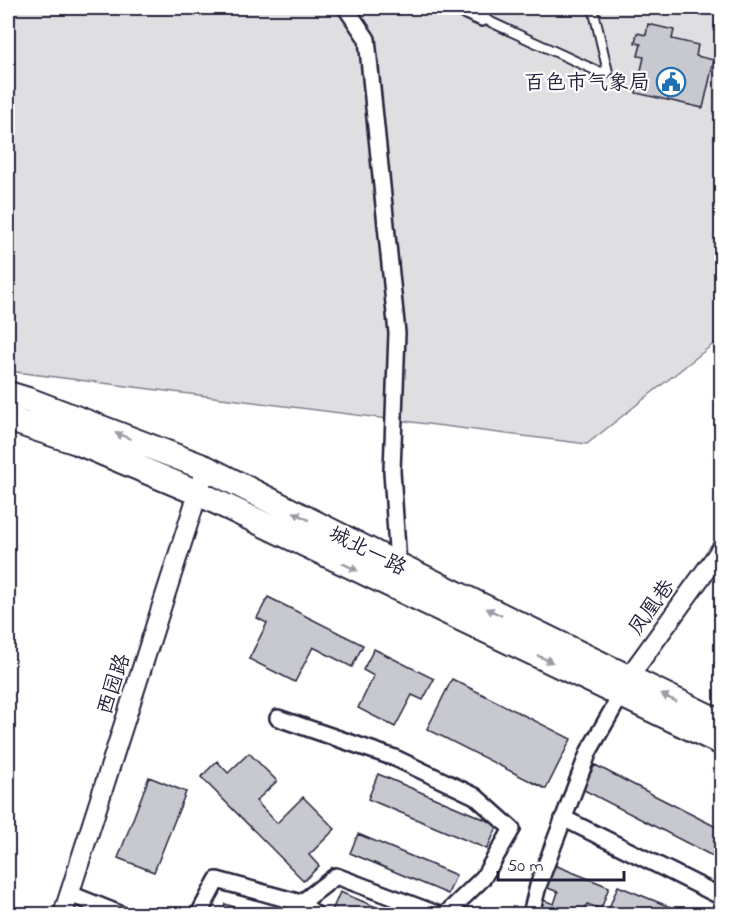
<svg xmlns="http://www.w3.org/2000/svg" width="729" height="922" viewBox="0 0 729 922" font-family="'Indie Flower','LXGW WenKai TC',sans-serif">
<rect width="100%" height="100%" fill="#fff"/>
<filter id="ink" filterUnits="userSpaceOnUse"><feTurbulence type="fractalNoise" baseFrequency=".0167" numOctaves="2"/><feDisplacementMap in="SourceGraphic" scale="12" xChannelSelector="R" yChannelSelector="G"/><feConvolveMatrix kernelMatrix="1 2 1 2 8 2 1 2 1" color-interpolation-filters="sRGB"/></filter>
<g filter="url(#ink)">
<path fill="#dfdfe2" stroke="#80808e" stroke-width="1.5" d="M8,8h713v330l-134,106 -579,-73z"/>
<path fill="#c8c8cf" stroke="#22223b" stroke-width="1.5" d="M648,24l26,6 -2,9 26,6 -2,11 18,4 -11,48 -67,-15 8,-36 -6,-1 3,-12 -6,-1 2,-10 9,2z
M268,597l95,48 -11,22 -39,-20 -18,35 -46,-23 18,-36 -10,-5z
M374,649l60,30 -11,21 -11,-5 -17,32 -37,-19 16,-32 -11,-6z
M452,679l119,60 -25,50 -119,-60z
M249,753l28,28 -21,20 21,22 26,-26 32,32 -26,26 10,11 -15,15 -103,-104 16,-16 11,12z
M595,765l127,65v31l-140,-72z
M378,774l120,51 -11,24 -119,-50z
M149,777l37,15 -32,80 -36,-14z
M358,834l98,41 -8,19 -98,-41z
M552,864l57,23 -8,22 -14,-5 -4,10h-44l-5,-1 6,-14 14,5 4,-12 -15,-6z
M618,886l57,23 -2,5h-49l-15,-6z
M340,892l53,22 -62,-1z
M225,904l31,10h-34z
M469,908l23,6h-25z"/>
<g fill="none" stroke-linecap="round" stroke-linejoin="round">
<g stroke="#22223b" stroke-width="12">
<path id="service" d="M482,18l115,53 11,1 -15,-64"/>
</g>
<g stroke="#22223b" stroke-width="20">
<path id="minor" d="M346,8l21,31 30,294 -5,138 6,94
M460,8l22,10
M278,718l117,40 80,38 37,33 -29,49 -37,36
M563,818l159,79
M70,894l50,20
M301,903l35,-27 101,38
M199,914l18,-34 84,23 14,11
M531,914l7,-28 51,-135 32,-56"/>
</g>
<g stroke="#22223b" stroke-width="22">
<path id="tertiary" d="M624,687l4,-9 94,-130
M63,914l143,-446"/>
</g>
<g stroke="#22223b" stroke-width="28">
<path id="primary" d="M8,394l23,7 175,67 192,97 324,158
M8,419l69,23 121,51 524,250"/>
</g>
<use href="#service" stroke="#fff" stroke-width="8"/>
<use href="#minor" stroke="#fff" stroke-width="15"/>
<use href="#tertiary" stroke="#fff" stroke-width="18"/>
<use href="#primary" stroke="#fff" stroke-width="24"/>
</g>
<defs><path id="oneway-solid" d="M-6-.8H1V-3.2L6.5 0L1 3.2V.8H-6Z" transform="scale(1.5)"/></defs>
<g fill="#9c9ca7">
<use href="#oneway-solid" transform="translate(123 436) rotate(-159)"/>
<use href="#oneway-solid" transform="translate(301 516) rotate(-153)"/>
<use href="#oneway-solid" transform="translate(350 567) rotate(26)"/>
<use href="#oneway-solid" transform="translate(494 612) rotate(-154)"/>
<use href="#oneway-solid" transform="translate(545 659) rotate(25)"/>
<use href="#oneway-solid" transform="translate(669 698) rotate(-154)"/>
</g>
</g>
<defs>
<g id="civic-ring" transform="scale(1.5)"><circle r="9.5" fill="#fff" stroke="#1f6fb2" stroke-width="1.5"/><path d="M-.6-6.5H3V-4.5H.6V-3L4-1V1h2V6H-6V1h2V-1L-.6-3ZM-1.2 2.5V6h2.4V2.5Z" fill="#1f6fb2"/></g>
</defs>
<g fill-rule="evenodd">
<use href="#civic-ring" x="671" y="82"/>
</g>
<g text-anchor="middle" stroke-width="4.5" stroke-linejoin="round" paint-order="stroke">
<g font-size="21" fill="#22223b" stroke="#fff" text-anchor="end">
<text x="650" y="89">百色市气象局</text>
</g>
<g font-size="21" fill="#22223b" stroke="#fff">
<text transform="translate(368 550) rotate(27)" y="7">城北一路</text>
<text transform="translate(651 607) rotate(-54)" y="7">凤凰巷</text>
<text transform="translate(113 684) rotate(-72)" y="7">西园路</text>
</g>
</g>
<rect width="729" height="922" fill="none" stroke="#fff" stroke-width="30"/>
<rect x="15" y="15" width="699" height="892" fill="none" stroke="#22223b" stroke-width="2" filter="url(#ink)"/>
<path d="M498 871v9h126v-9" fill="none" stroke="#22223b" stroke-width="3"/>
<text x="507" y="871" font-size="18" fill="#22223b" stroke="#ffffff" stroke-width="4.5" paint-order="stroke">50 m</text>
</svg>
